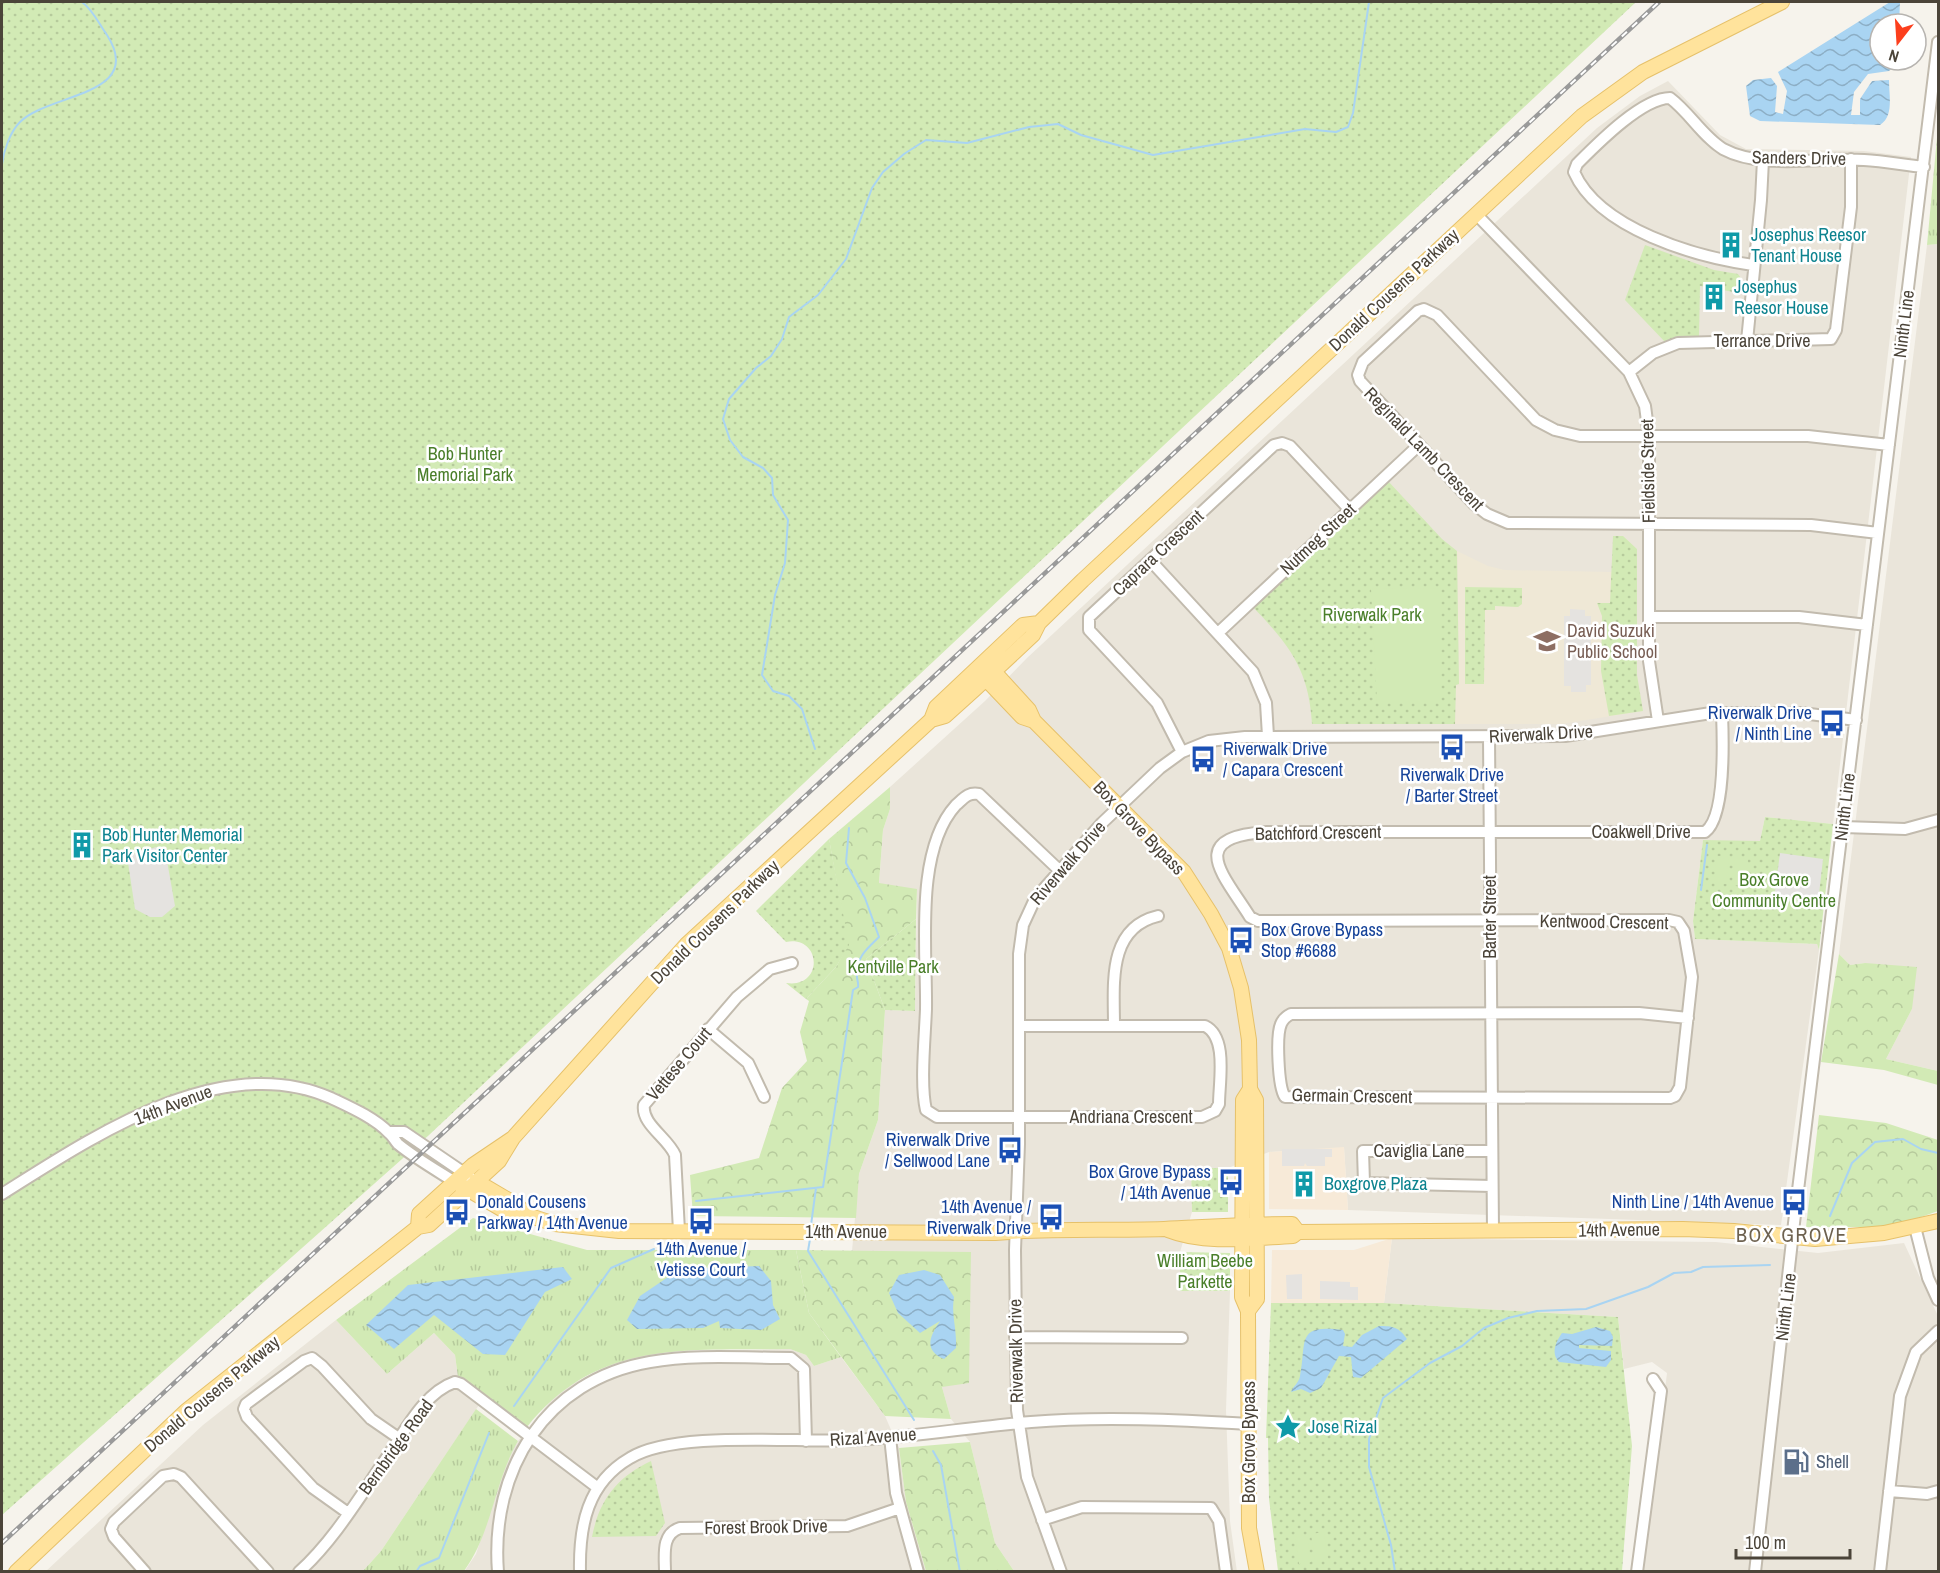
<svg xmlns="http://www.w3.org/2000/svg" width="1940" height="1573" viewBox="0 0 1940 1573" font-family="'Archivo Narrow',sans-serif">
<defs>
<pattern id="grass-tufts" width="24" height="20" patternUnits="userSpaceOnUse" patternTransform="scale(1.5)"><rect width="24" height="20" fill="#d2eab5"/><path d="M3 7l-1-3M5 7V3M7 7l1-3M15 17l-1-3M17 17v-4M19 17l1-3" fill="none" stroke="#b6ca9c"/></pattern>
<pattern id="forest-crowns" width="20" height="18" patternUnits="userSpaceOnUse" patternTransform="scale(1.5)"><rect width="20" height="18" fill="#d2eab5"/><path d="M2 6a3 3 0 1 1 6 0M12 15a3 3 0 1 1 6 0" fill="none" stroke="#b6ca9c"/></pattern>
<pattern id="park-dots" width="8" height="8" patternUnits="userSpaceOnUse" patternTransform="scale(1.5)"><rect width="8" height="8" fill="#d2eab5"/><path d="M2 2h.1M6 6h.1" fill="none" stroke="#b6ca9c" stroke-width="1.8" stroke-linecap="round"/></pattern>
<pattern id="water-waves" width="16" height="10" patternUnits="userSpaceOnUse" patternTransform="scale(1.5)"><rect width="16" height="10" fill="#a9d4f2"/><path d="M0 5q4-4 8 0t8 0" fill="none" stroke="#8caec5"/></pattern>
</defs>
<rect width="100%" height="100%" fill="#f6f3ec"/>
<path fill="#eae5da" d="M1668,81l52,54 26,14 118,2 47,6 -78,667 -68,-7 -5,24h-57l-7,55 -3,25 2,18 122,5 2,6 -38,275 -433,-15 -4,-62 -75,4 -41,16h-37l1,44 -12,40v38l50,1 -4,119 4,111 7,51 -223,-1 -19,-28 -25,-101 -19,-23 -9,-32 -90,-136 7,-77 19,-54 7,-110 30,1 2,-121 -38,-6 4,-54 7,-21v-22l95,-86 42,-43 570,-530 43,-32z
M1938,244v827l-52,-12 26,-50 -47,-46 -15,2 -11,-11 88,-709z
M1392,1238l324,4 102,11 86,-10 34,73v255h-295l24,-198 -15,-11 -28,7 -6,-52 -234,-14z
M336,1320l51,54 47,-41 21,22 3,22 27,19 -104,155 -18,20 -318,1 158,-147z
M790,1349l16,6 8,11 27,-9 44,59 14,32 7,54 20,69 -462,1 12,-18 31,-94 11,-19 33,-41 23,-17 41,-21 35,-9z"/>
<path fill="#f7ead8" d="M1344,1147l4,63 -79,-1v-57z
M1392,1238l-8,65h-113l1,-53h82z"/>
<path fill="#efe8d6" d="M1613,536h10l14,13v126l6,36 -82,13h-106l1,-39 3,-1 -2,-133 31,15 17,4 108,2z"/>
<path fill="url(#grass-tufts)" d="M1938,127v117l-11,1z
M473,1218l114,32h209l13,63 32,44 -27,9 -8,-11 -16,-6c-102,2 -192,-11 -263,78l-69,-50 -3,-22 -21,-22 -47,41 -51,-54z
M476,1409l42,32c-24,41 -26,92 -54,130h-101l18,-20z"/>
<path fill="url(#forest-crowns)" d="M890,787v22l-7,21 -4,53 38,6 -1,30 -50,40 19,51 -7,110 -19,54 -3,44 -163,-2 -3,-41 69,-17 23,-70 25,-27 -7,-29 9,-31 -3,-2 30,-32 12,-22 -19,-106z
M1839,954l11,11 15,-2 52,4 -5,42 -26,50 52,12v14l-54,-15 -63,-8z
M1819,1115l67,8 52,17v71l-45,16h-87z
M796,1250l175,2 -2,131 -27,4 9,32 -66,-3 -76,-103z
M970,1442l25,101 19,28h-88l-20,-69 -7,-54z"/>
<path fill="url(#park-dots)" d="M2,2h1634l-1207,1133 -427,380z
M1645,245l69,25 24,4 3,4 -2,15 -39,-7 -1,50 -34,6 -40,-42z
M1388,481l54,58 15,12 2,133 -3,1 -1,39h-143c-3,-55 -23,-79 -59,-117z
M1613,536h10l14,13v126l6,36 -34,5 -8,-45 1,-55 -5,-13h13z
M1465,587l57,1v16l-4,3 -23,-1v4h-10l-1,74h-19z
M1765,817l68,7 -14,126 -2,-6 -122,-5 -2,-18 10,-81 57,1z
M829,839l20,106 -13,22 -30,32 -20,-16c38,6 36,-48 0,-41l-30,-31z
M916,919l-1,92 -30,-1 -19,-51z
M1191,1168h37v44h-36z
M1180,1252l50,1v38h-50z
M1271,1303h113l234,14 14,129 -10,125h-344l-9,-72 -1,-61h-2z
M651,1461l14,62 -9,13 -64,1c7,-37 25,-60 59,-76z"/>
<path fill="#d2eab5" d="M1439,588v114h-62l-6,-113z
M1717,856l12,1 -3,27 -12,-1z
M1735,858l13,1 -3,27 -13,-1z
M1324,1532l4,27 -13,2 -4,-27z
M1307,1535l4,27 -12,2 -4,-27z"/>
<path fill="#e5e3e0" d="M1570,609l15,1v6h6v69h-5v7h-15v-6h-7v-70h6z
M156,847l10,8 9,51 -13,11h-12l-15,-8 -8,-53z
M1780,853l43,6 -5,44 -18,-2v-4l-7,-1 -1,5 -18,-2z
M1282,1149h50v8h-7v9h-18l-2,-3 -1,3h-22z
M1302,1274v25h-15l-1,-24z
M1320,1281l30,1v5h8v13l-38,-1z"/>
<path fill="url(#water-waves)" d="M1890,2h10l-1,22h-19v36h17v3l-8,8 -21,3 -14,18 -3,23h9v-16l12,-18 17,-1c0,16 5,36 -9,45l-120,-4 -10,-5 -4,-30 7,-6 18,-2 6,8 -2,26 8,2 4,-23 -9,-19z
M759,1266l12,15 2,24 7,14 -19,11 -41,-2 -1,-7 -16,7 -66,1 -10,-9 13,-24 40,-27z
M563,1267l9,12 -27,13 -40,63 -22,-1 -49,-39 -40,34 -28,-24 42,-40z
M924,1270l16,5 14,22c-3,18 3,32 2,51l-12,11c-21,-9 -14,-23 -4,-38l-20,12 -22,-20 -9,-20 10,-18z
M1379,1326c14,0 20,1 28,13l-46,39 -8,-1 -2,-20 -12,-1 -18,32 -11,5 -9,-4 -10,3c2,-6 8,-9 9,-16 7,-35 -5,-52 43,-46l2,4 -2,12 9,1 10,-12z
M1596,1327l14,4 3,6 -1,9 -33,-1v3l32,3v9l-5,7 -47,-5c-8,-8 -4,-19 3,-29l10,1z"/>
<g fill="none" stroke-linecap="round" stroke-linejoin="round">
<path stroke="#a9d4f2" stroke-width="2" d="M2,164c2,-14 8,-32 18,-42 29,-29 126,-26 87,-87 -8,-11 -14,-25 -25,-33
M815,749l-13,-40 -13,-13 -16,-5 -11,-16 13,-80 10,-32 3,-43 -15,-25 -1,-17 -9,-10 -20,-11 -13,-17 -7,-21 6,-20 27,-31 15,-12 11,-17 7,-22 29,-22 28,-36 26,-71 11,-16 21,-18 22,-14 41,3 62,-16 29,-3 23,11 72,20 152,-26 31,3 12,-5 5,-14 16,-111
M1701,890l6,-45
M696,1201l127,-14 30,-197 5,-3c1,-5 -2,-8 -1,-14 0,-17 11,-25 22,-36l-14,-39 -19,-35 3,-35
M1830,1216l22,-53 23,-21 28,-3 18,10 17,4
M811,1225l5,-37
M810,1239l-2,12 106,169
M514,1406l97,-138 43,-19
M933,1451l8,14 19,107
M416,1572l4,-6 19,-8 50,-125
M1395,1572l-4,-27 -22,-78v-28l14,-41 47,-35 32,-17 22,-18 24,-10 29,-7 49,-2 62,-22 26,-14 17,-1 12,-5 67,-2"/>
<g stroke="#c2bbae" stroke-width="14">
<path id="minor" d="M1476,214l153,158 16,34 4,30v225l9,60
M1753,265c-57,-8 -154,-36 -179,-93l3,-8c20,-20 65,-66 93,-66 20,15 32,38 53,51 39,21 98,8 141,11 20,1 40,5 60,7
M1747,341l14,-141 2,-40
M1629,372l24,-19 25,-10 153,-4 5,-9 15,-123v-48
M1878,533l-67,-8 -303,-2 -21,-9 -13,-10 -114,-123 -2,-6 5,-13 55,-51 6,-2 13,6 99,105 19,10 25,6h228l81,9
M1150,560l103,112 13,31 2,33
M1649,617h150l68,8
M1218,633l201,-188
M1489,737l4,494
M1182,752l-25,-49 -68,-73v-13l185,-172 8,-2 8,3 59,63
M1843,827l62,2 33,-9
M1688,1018l-49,-5 -348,1c-4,2 -8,5 -10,10 -5,11 -3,63 4,73l385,1 5,-2 5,-9 12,-110 -8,-46 -6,-9 -9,-2 -411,1 -8,-4c-27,-43 -65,-80 17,-85h438c21,-15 18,-94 17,-119
M1019,1026h186c23,11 14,56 14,78l-4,7 -13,6h-265l-11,-7c-6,-25 -1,-73 0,-101 1,-59 -12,-158 30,-204 8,-7 12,-13 23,-11l79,75
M1114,1026c0,-42 -7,-98 44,-110
M708,1029l40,34 16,34
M388,1132h16l66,45
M1491,1151h-128l1,32 128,3
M2,1194c89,-56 219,-145 329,-96 19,9 44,20 58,35 4,3 6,8 9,11 17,14 38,26 57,38
M1915,1227l13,51 10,22
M679,1231l-4,-76c-7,-17 -34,-31 -31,-50l93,-108 33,-28 22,-6
M1015,1337l167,1
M890,1437l6,56 22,79
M1889,1491l38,3 11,-3
M348,1513l-35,-25 -66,-71 -3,-8 2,-5 58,-43 8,-3 10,8 49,53 29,20
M1042,1520l40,-13 129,1 8,13 7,51
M145,1572l-31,-35 -3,-8 3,-7 49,-46 11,-2 7,3 87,95
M299,1572c34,-31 58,-71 84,-109 19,-26 39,-70 72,-81l6,2 137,104
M498,1572c-8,-102 47,-192 152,-210 45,-8 95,-4 141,-4l13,11 2,72
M580,1572c-1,-46 7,-89 50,-114 45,-28 167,-15 225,-18 58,-3 117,-13 176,-18 70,-6 148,-2 218,2
M665,1572c0,-17 -4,-38 15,-44l167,-2 53,-18
M1061,1572l-34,-95 -10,-67 -2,-160 4,-106v-190l4,-29 12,-26 67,-76 58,-55 22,-16 27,-11 36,-4 320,-1 146,-23h91l54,7
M1637,1572l24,-181 -8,-12
M1755,1572l39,-349 144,-1181
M1880,1572l20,-176 16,-44 22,-21"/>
</g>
<g stroke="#e6c16a" stroke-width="16">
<path id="major" d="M988,665l41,45 5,11 150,151 27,42 18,34 12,40 8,52 1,49 6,11 1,199 -9,12
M980,673l42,44 12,4
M931,720l14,-4 30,-27 58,-54 6,-12 44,-43 499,-464 61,-44 139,-70
M1250,1089l-7,11 -1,197 6,14 1,217 8,44
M476,1181l41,24 10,10
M455,1182l55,32 17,1 28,9 64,7 376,2c56,-5 112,-2 169,-4 43,-2 86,-5 128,-5l6,8
M418,1227l1,-13 54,-49 40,-27
M1168,1230c37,15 85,8 125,6l5,-4 385,-3 51,2 81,8 69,-6 54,-12
M16,1572l170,-161 232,-184 11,-2 70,-64 14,-23 173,-193 245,-225 5,-13 87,-82 16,-2"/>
</g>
<use href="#minor" stroke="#fff" stroke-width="10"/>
<use href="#major" stroke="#ffe39c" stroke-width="14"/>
<g stroke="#9a9a9a" stroke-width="4.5">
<path id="rail" d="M2,1543l1657,-1541"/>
</g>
<use href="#rail" stroke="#fff" stroke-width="2" stroke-dasharray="7" stroke-linecap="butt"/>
</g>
<defs>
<g id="building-bare" transform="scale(2.07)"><path d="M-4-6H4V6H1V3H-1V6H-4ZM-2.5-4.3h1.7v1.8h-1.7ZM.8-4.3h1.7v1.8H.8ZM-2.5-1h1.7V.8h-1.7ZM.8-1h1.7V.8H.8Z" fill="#0f9aa8" stroke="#fff" stroke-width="2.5" paint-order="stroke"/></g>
<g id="school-bare" transform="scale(2.07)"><path d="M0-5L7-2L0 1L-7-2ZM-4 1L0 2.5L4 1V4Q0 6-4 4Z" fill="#8d6e63" stroke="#fff" stroke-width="2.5" paint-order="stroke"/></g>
<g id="bus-bare" transform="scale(2.07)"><path d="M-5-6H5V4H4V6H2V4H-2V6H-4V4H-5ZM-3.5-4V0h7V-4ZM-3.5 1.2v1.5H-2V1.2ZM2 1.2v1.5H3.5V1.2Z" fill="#1a4fb4" stroke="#fff" stroke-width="2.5" paint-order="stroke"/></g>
<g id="sight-bare" transform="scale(2.07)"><path d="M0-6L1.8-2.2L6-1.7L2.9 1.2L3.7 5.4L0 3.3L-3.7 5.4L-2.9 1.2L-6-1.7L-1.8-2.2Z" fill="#0f9aa8" stroke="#fff" stroke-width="2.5" paint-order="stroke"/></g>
<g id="fuel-bare" transform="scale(2.07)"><path d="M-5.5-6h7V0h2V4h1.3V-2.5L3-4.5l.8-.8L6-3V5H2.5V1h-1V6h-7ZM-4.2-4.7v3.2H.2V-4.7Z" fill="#5c6f8a" stroke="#fff" stroke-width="2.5" paint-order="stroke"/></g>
</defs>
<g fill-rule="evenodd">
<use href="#building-bare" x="1731" y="245"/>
<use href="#building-bare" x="1714" y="297"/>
<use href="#school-bare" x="1547" y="641"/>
<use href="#bus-bare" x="1832" y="723"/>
<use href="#bus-bare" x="1452" y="747"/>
<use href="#bus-bare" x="1203" y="759"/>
<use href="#building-bare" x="82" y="845"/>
<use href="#bus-bare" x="1241" y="940"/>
<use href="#bus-bare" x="1010" y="1150"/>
<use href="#bus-bare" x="1231" y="1182"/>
<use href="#building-bare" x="1304" y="1184"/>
<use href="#bus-bare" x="1794" y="1202"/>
<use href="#bus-bare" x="457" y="1212"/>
<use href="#bus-bare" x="1051" y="1217"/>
<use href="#bus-bare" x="701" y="1221"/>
<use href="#sight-bare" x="1288" y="1427"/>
<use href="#fuel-bare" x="1796" y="1462"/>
</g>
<g text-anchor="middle" stroke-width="5" stroke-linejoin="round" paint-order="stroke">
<g font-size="18" fill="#4b4439" stroke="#fff">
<text transform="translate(1799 158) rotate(1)" y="6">Sanders Drive</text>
<text transform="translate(1394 290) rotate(-43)" y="6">Donald Cousens Parkway</text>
<text transform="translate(1904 324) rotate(-83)" y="6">Ninth Line</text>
<text x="1762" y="347">Terrance Drive</text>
<text transform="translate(1424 449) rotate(46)" y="6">Reginald Lamb Crescent</text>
<text transform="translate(1648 471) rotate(-91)" y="6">Fieldside Street</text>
<text transform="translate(1318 539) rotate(-43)" y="6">Nutmeg Street</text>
<text transform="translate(1158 553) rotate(-43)" y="6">Caprara Crescent</text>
<text transform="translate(1541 734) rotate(-3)" y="6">Riverwalk Drive</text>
<text transform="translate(1845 807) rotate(-83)" y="6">Ninth Line</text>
<text transform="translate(1139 828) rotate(46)" y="6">Box Grove Bypass</text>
<text x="1641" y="838">Coakwell Drive</text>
<text transform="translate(1318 833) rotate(-1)" y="6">Batchford Crescent</text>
<text transform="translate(1068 863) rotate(-49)" y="6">Riverwalk Drive</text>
<text transform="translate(1490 917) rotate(-90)" y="6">Barter Street</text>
<text transform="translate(715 922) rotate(-44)" y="6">Donald Cousens Parkway</text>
<text transform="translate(1604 922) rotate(1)" y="6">Kentwood Crescent</text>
<text transform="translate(679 1064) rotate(-50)" y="6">Vettese Court</text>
<text transform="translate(1352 1096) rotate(1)" y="6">Germain Crescent</text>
<text transform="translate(173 1105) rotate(-21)" y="6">14th Avenue</text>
<text x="1131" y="1123">Andriana Crescent</text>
<text x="1419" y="1157">Caviglia Lane</text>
<text transform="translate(1619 1230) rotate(-1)" y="6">14th Avenue</text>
<text x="846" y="1238">14th Avenue</text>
<text transform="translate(1786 1307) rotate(-83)" y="6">Ninth Line</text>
<text transform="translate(1016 1351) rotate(-91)" y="6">Riverwalk Drive</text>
<text transform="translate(212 1394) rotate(-40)" y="6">Donald Cousens Parkway</text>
<text transform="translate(873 1437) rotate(-4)" y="6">Rizal Avenue</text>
<text transform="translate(1249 1442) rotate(-90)" y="6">Box Grove Bypass</text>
<text transform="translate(396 1447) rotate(-54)" y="6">Bernbridge Road</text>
<text transform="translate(766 1527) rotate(-1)" y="6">Forest Brook Drive</text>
</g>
<g font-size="18" fill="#0d838f" stroke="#fff" text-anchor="start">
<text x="1751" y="241">Josephus Reesor<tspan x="1751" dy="21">Tenant House</tspan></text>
<text x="1734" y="293">Josephus<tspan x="1734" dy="21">Reesor House</tspan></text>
<text x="102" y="841">Bob Hunter Memorial<tspan x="102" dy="21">Park Visitor Center</tspan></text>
<text x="1324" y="1190">Boxgrove Plaza</text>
<text x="1308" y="1433">Jose Rizal</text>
</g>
<g font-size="18" fill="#4a7f2a" stroke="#fff">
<text x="465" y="460">Bob Hunter<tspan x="465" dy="21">Memorial Park</tspan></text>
<text x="1372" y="621">Riverwalk Park</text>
<text x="1774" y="886">Box Grove<tspan x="1774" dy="21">Community Centre</tspan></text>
<text x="893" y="973">Kentville Park</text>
<text x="1205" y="1267">William Beebe<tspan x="1205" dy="21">Parkette</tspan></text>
</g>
<g font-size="18" fill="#785e54" stroke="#fff" text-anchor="start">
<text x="1567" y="637">David Suzuki<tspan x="1567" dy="21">Public School</tspan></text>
</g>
<g font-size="18" fill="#164399" stroke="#fff" text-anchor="end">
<text x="1812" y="719">Riverwalk Drive<tspan x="1812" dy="21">/ Ninth Line</tspan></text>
<text x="1223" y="755" text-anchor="start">Riverwalk Drive<tspan x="1223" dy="21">/ Capara Crescent</tspan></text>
<text x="1452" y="781" text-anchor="middle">Riverwalk Drive<tspan x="1452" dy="21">/ Barter Street</tspan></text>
<text x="1261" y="936" text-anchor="start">Box Grove Bypass<tspan x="1261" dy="21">Stop #6688</tspan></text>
<text x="990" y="1146">Riverwalk Drive<tspan x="990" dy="21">/ Sellwood Lane</tspan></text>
<text x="1211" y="1178">Box Grove Bypass<tspan x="1211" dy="21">/ 14th Avenue</tspan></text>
<text x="477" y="1208" text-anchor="start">Donald Cousens<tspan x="477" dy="21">Parkway / 14th Avenue</tspan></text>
<text x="1774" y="1208">Ninth Line / 14th Avenue</text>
<text x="1031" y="1213">14th Avenue /<tspan x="1031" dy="21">Riverwalk Drive</tspan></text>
<text x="701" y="1255" text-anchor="middle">14th Avenue /<tspan x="701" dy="21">Vetisse Court</tspan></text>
</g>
<g font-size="18" fill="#4e5e75" stroke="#fff" text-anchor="start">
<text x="1816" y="1468">Shell</text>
</g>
<g font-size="20" letter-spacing="1.5" fill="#6e6250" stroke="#fff">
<text x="1792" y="1242">BOX GROVE</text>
</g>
</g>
<rect width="1940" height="1573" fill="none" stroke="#4b4439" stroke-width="6"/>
<g transform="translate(1898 42) rotate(197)"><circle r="28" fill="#ffffff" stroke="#b7b4b0" stroke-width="1.5"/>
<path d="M0-4.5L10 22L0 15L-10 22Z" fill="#fc3f1d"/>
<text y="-9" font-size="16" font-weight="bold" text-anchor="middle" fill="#4b4439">N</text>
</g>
<path d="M1736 1549v9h114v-9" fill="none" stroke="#4b4439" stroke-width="3"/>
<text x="1745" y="1549" font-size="18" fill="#4b4439" stroke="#ffffff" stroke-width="4.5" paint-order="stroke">100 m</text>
</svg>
